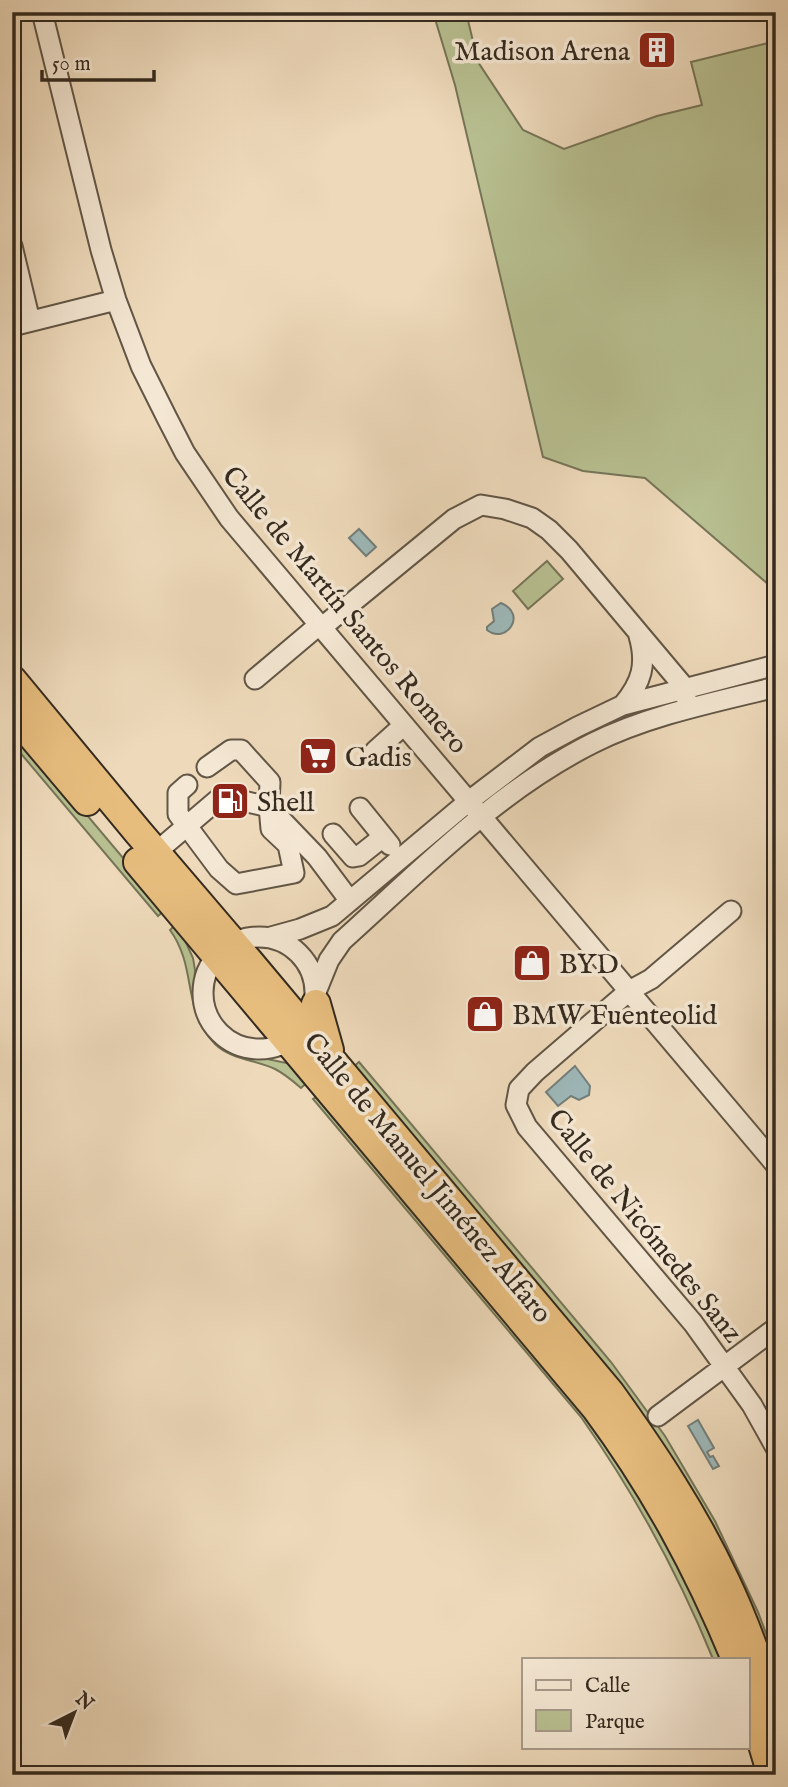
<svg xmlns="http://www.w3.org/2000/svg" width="788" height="1787" viewBox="0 0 788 1787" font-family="'IM FELL English',serif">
<rect width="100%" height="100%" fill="#eedabb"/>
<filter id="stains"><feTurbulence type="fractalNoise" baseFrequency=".00286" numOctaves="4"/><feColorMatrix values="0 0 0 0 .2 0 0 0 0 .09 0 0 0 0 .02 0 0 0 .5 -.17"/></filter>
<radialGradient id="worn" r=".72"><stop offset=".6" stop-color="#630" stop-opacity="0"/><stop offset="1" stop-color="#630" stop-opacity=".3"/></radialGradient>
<path fill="#b8c091" stroke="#767558" stroke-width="2" d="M433,12h33l12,50 45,68 41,19 93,-33 45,-11 -11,-43 85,-21v550l-131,-113 -62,-7 -40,-14 -88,-372z
M547,561l16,18 -35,30 -15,-18z
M12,726l154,183 -8,7 -146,-173z
M177,923l16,35 2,12 -1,25 3,12 10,23 17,17 14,6 53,11 19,16 -9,8c-8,-7 -16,-14 -26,-19 -19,-9 -45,-10 -60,-25 -34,-35 -17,-75 -45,-114z
M359,1062l252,300 54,74 50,85 43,91 18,48v32l-426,-622z
M322,1093l213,251 103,139 86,176h-11c-35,-86 -78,-165 -132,-242l-268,-318z"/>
<path fill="#9db8b9" stroke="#737f7b" stroke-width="2" d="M359,529l17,18 -10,9 -17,-18z
M501,603c27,11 5,42 -14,27v-3l7,-6 -2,-12z
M575,1066l15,20 -1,9 -10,5 -8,-4 -13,10 -12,-14z
M698,1420l16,28 -7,4 3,5 3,-1 6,10 -6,3 -25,-43z"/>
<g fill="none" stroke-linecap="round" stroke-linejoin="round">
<g stroke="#625646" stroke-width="23">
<path id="minor" d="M42,12l59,238 15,50 25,66 26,52 18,35 44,65 547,647
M12,246l18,75
M12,326l104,-26
M321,628l133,-109 27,-14 24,4 27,9 17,12 20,20 116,138 1,10
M255,679l64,-54
M623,705c19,-23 24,-41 16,-69
M375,751l29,-26
M187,785l-9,8v21l41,55 17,15 58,-11 -6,-28 -17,-16 -2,-22 1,-25 -29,-32h-10l-24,17
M360,808l30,37
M333,834l20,23 6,-1 24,-19
M155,853l67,-57 47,11 48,50 33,44
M731,911l-80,68 -22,12 -94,81 -16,17 -3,16 11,22 166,196 59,82 24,43
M203 993a56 56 0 1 1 112 0a56 56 0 1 1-112 0Z
M271,937l29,-8 32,-13 137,-115 71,-54 37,-20 46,-22 153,-40
M316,992l13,-32 13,-19c79,-71 155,-150 251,-198 56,-28 122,-41 183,-56
M658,1416l118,-88"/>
</g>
<g stroke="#342a1f" stroke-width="32">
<path id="highway" d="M12,680l126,152 112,131 360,430c43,60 84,121 115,188 21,44 37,90 51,136
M12,712l75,89
M138,862l458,546c59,80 102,159 140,251
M316,1004l13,46
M748,1694l24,81"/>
</g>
<use href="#minor" stroke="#f4e7d3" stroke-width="19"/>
<use href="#highway" stroke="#e7bd7e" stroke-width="28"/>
</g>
<defs>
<g id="building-square" transform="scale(2.0125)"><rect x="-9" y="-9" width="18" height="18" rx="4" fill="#8f2418" stroke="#f4e7d3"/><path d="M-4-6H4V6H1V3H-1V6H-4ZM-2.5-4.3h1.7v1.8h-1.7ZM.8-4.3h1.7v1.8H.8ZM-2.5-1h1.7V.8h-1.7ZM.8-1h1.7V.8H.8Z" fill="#fff"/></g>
<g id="supermarket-square" transform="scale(2.0125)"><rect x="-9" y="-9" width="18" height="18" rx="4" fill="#8f2418" stroke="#f4e7d3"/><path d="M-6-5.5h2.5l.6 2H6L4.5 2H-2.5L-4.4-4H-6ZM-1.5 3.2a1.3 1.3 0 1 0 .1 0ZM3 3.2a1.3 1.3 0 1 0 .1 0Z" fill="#fff"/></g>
<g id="fuel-square" transform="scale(2.0125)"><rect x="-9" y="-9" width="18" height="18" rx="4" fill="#8f2418" stroke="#f4e7d3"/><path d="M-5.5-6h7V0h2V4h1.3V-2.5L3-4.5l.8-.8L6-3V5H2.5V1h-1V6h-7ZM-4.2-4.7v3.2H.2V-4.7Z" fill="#fff"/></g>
<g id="shop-square" transform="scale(2.0125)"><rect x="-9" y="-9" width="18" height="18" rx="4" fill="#8f2418" stroke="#f4e7d3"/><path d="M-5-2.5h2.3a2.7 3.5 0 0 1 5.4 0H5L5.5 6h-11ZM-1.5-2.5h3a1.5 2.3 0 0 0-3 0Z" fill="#fff"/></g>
</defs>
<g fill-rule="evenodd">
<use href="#building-square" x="657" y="50"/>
<use href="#supermarket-square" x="318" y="756"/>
<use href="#fuel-square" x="230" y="801"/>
<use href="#shop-square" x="532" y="963"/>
<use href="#shop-square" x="485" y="1014"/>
</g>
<g text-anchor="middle" stroke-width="7" stroke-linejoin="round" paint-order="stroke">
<g font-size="28" fill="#342a1f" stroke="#f4e7d3" text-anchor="start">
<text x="630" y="60" text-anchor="end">Madison Arena</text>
<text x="345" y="766">Gadis</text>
<text x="257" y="811">Shell</text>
<text x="559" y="973">BYD</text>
<text x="512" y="1024">BMW Fuenteolid</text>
</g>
<g font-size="28" fill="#342a1f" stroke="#f4e7d3">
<text transform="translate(346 609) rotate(50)" y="10">Calle de Martín Santos Romero</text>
<text transform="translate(429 1177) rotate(50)" y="10">Calle de Manuel Jiménez Alfaro</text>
<text transform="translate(646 1225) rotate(51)" y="10">Calle de Nicómedes Sanz</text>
</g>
</g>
<rect width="788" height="1787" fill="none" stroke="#eedabb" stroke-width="42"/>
<rect x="14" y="14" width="760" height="1759" fill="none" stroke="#342a1f" stroke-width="3.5"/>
<rect x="21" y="21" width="746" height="1745" fill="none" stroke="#342a1f" stroke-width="2"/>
<rect x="522" y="1658" width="228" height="91" fill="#f4e7d3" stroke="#a79b8b" stroke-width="2"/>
<rect x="536" y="1680" width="35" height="10" fill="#f4e7d3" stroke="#a79b8b" stroke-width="2"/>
<text x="585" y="1692" font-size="21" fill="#342a1f">Calle</text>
<rect x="536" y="1710" width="35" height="21" fill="#b8c091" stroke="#a79b8b" stroke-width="2"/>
<text x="585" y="1728" font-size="21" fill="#342a1f">Parque</text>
<g transform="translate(74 1713) rotate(42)" stroke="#f4e7d3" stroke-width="5" paint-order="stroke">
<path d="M0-5L12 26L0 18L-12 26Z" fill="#342a1f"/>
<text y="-10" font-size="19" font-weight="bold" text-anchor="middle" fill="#342a1f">N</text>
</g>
<path d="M42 70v10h112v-10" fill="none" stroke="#342a1f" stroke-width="3.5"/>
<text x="52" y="70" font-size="21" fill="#342a1f" stroke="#f4e7d3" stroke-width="5" paint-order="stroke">50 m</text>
<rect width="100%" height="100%" filter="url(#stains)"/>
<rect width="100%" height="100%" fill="url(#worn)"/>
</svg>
